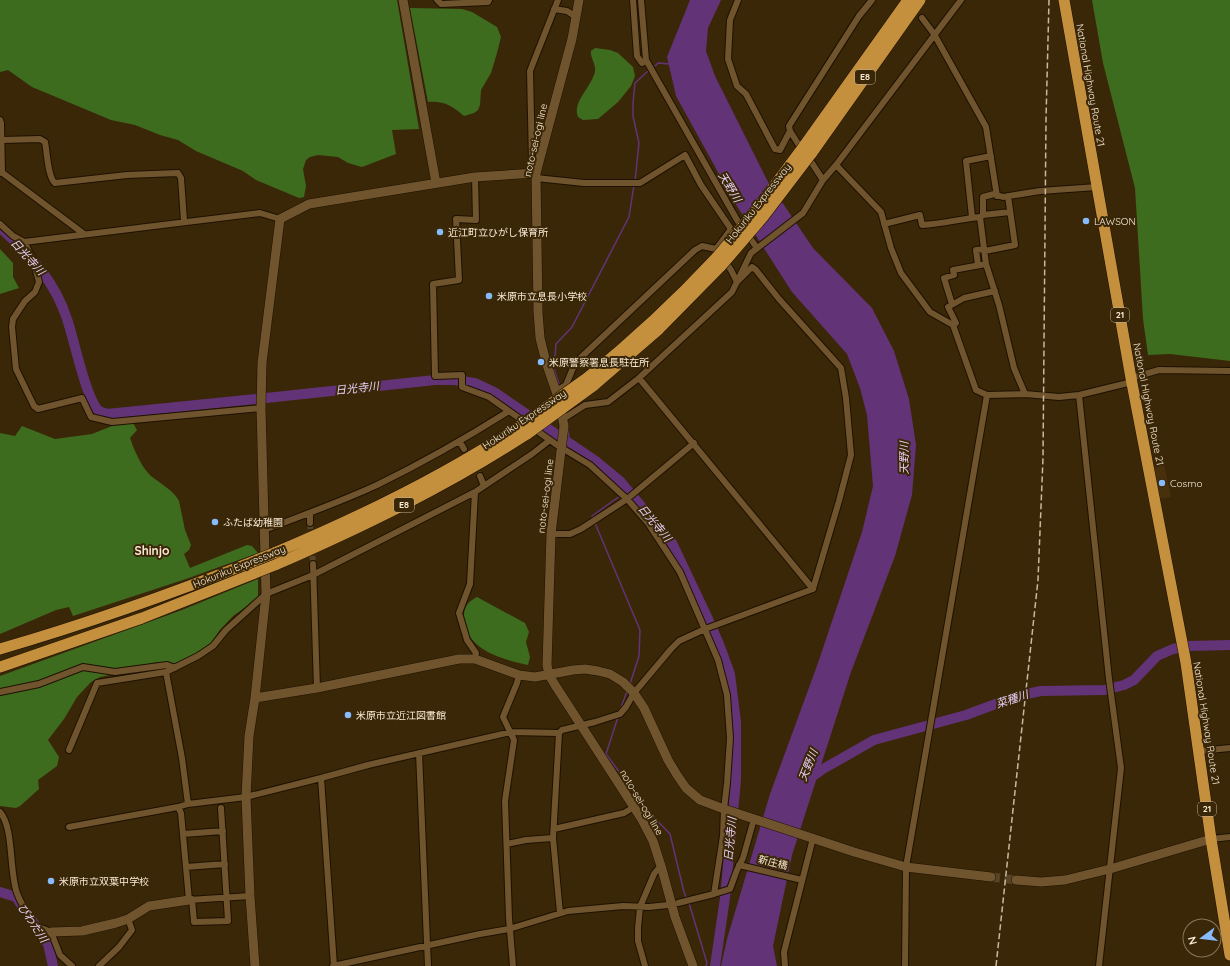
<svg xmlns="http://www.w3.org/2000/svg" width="1230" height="966" viewBox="0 0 1230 966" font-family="Quicksand,'Noto Sans JP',sans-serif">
<rect width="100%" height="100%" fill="#3a2708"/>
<path fill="#47300b" d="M1164,465l7,32 -11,2 -7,-32z"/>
<path fill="#3e6c1f" d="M0,0h397l22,129 -27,1 4,24 -34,13 -14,-4 -10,-6 -20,-2 -8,2 -4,3 -3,9 3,17 -2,11 -5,1 -43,-18 -13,-9 -47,-20 -18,-11 -18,-5 -25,-10 -24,-5 -79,-33 -24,-17 -8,2z
M1092,0h138v361l-60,-7 -22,1 -5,-36 -8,-131 -32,-125z
M410,8l52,1 10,3 25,15 4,10 -4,16 -6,20 -10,17 -1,15 -2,5 -4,3 -10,3c-12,-10 -19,-15 -36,-14z
M595,48l15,2 8,3 15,14 2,9 -4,10 -13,16 -20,17 -15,1 -5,-3c-6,-14 11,-28 16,-42 4,-10 -4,-16 -3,-24z
M0,249l13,14v14l6,11 -19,6z
M133,423l4,7 -7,8c4,12 12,30 21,38 10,8 22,14 28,25l6,29 6,15 -2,5 -5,4 6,14 57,-23 5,1 6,7 -72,26 -113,37 -4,-9 -13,3 -56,24v-201l15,3 7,-10 33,13 37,-5 25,-10z
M258,579v19l-25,18 -14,15 -12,18 -29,15 -20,-2 -10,2 -19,7 -29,6 -9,5 -14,15 -13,22 -16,21 11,17 -2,9 -19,14 1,9 -19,17 -4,2 -16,-2v-130l182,-66z
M477,597l48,26 4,9 -3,10 4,15 -2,8c-26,-6 -64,-15 -64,-49 0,-10 4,-14 13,-19z"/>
<path fill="#633377" d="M690,0h31l-13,28 -2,23 9,25 52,104 46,68 59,60 22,43 15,48 7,46 -4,50 -17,61 -44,116 -59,183 -19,91 4,20h-56l6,-27 43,-145 48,-131 44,-131 11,-46 -6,-71 -7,-27 -13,-34 -55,-62 -57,-89 -59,-107 -9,-39z"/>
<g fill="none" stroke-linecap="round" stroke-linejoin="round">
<path stroke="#633377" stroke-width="1.5" d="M655,66l3,-3 12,1
M635,181l4,-38 -6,-27v-13l2,-20 13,-12
M560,387l-6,-18 2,-25 16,-17 57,-110 5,-32
M568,423l1,27
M593,519l-1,-3 28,-20
M595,523l45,107 -1,26 -9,28
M621,708l6,-17
M618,717l-12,37 42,57 22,23 14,58 3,7
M689,903l18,60 -1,3"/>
<path stroke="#633377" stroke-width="10" d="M4,231c28,26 51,51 63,88 7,20 19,80 32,92 2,1 6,2 8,3l149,-15
M266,398l169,-18h19l21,3 19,9 103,70 23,19 52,62 36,76 11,25 11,30 6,48v58l-11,118 -10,68
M809,779l14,-10 51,-29 92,-25 51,-19 24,-5 64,-1 19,-5 10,-5 23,-24 16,-7 15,-3 42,-1
M0,892l16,5 6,9
M31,919l17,25 5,22"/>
<path stroke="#574427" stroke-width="6" stroke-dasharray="6 3" stroke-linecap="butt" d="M464,449l16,27
M310,523l1,15
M312,547l1,17"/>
<path stroke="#574427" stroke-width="9" stroke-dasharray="9 4.5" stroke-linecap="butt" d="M991,877l25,3"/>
<g stroke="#1e1100" stroke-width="8">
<path id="street" d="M437,0l4,4 47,-2 1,-2
M633,0l4,56 5,7 4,-3
M641,0l5,60 91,160 20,28
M738,0l-8,20 -2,39 9,27 9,8 29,55 5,1 10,-19 12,19
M554,9l13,2 9,6
M922,18l12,16 52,93 11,69
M0,120l1,3 1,50
M790,131l-1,-5 70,-110 13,-16
M2,140l38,-1 5,3c2,10 3,36 10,41l72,-8 51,-2 3,5 3,43
M836,165l45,47 10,36 10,25 29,39 23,13 23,65 11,5 38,-1 34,3 20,-2 53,-13
M0,171l84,63
M536,173l-4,-11 -2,-91 28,-71
M475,177l1,43 -20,-1 3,61 -26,4 2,92 27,-1v12l27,10 37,26
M536,178l48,5h56l45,-28 16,30 30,44 -15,20
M823,180l13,-15 125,-165
M983,215l27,-3
M972,217l-6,-56 25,-5
M0,224l13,12 11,6 236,-29 20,6
M884,224l36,-9 2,10c19,-1 39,-6 58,-8
M24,242l9,17 6,23 -4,10 -10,9 -12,18 -1,8 4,42 18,37 4,3 44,-11 9,19 21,5 149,-14
M985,251l30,-6 -7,-49
M978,265l-2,-15 8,-1
M952,304l-8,-26 10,-3 -1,-5 33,-6
M953,325l3,-2 -8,-16 16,-9 31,-7
M639,378l174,211
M1131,378l28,-8 71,1
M1025,394l-11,-26 -15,-63 -13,-41 -6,-47 3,-2v-18l11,-3 9,3 37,-6 57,-4
M1079,395l30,284 12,89 -22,198
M563,419l22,-14 23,-3 31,-24 93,-86 19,-39 52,-40 20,-33 -15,-23
M533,428l24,17 33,20 37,34 21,24 32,49 38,88 9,35 3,43 -3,45 -3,26 -1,27 -9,58 -36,9
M460,442l4,7
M480,476l4,10
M475,492l-5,92 -11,29 8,27 9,13 -1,6
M310,514v9
M264,530c38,-14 76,-28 113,-45 45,-22 89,-47 132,-74
M551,534h19l11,-5 46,-30 67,-56
M313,564l4,124
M166,672l16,86 6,46 58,-7 75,-19 13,188
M0,692l39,-8 44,-17 32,5 52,-7 8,3
M69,750l28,-67 69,-11 32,-16 15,-10 13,-16 40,-36 47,-19 162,-83 57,-38 18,-14
M1199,751l31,-3
M419,753l9,213
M321,778l47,-13 143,-33 48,1
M188,804l-10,3 3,6 8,87 61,-4
M0,812c14,16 9,59 17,81 4,11 11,22 17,32l17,7 9,23 12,11
M69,827l109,-20
M554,829l70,-16 10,-6
M183,834l40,-3
M553,838l7,75
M1211,839l19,-2
M507,844l19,-4 27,-2 6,-105 3,-3 33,-8 25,-8 6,-7 8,-14 37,-44 8,-8 26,-12 108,-40 26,-88 12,-46 -5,-57 -5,-30 -62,-69 -23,-29 -4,-3 -15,15 -6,-12 -15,-21 -14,-3 -7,4 -120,113 -9,22 -10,6
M739,865l63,15
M186,867l39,-3
M714,894l16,-5 7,-19 6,-12 11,-39
M192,899l2,23 34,-1 -7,-113
M99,966l20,-19 13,-17 -4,-11
M333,966l147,-32 29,-5 59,-18 55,-5 26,1 19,-2
M513,966l-4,-48 -4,-117 9,-61 -11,-23 14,-34 2,-8
M645,966l-7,-25v-13l2,-21 14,-33 4,-5h4
M785,966l-1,-14 29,-114
M905,966l1,-99 81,-472"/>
</g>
<g stroke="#1e1100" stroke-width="10">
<path id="secondary" d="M403,0l33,183
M579,0l-7,39 -36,134 2,139 2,26 6,24 13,38 5,26 -13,108 -4,131 2,10 6,10 86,133 12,23 9,28 13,48 18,49
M255,698l62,-10 142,-29h16l44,16 16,2 38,-7 12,-1 13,2 12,3 13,8 11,11 10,15 24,52 9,15 9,13 14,12 24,9 130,43 52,15 85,10
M1016,880l25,2 24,-2 45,-11 101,-30
M51,932l31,-1 34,-8 12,-4 21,-13 40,-6
M255,966l-5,-70 -4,-99 3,-61 6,-38 11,-104 -5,-186 1,-45 18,-144 29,-15 166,-27 61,-4"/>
</g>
<g stroke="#1e1100" stroke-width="12">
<path id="highway" d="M1064,0l67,378 55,285 25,176 19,116
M804,146l104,-146
M811,154l109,-154
M587,378c46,-37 89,-77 130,-121
M593,386l66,-57 62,-63
M274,553c86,-36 169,-76 247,-128
M275,565c87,-38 172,-79 252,-131
M0,649c86,-25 171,-55 254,-88
M0,667l142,-49 113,-45"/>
</g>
<use href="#street" stroke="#6f542d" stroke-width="6"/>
<use href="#secondary" stroke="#6f542d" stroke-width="9"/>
<use href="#highway" stroke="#c5903e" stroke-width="11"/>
<path stroke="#c9b8a1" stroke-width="1.5" stroke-dasharray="6 3" stroke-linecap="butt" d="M996,966l42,-386 5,-122 3,-339 3,-119"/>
<g stroke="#1e1100" stroke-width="12" stroke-linecap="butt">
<path id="highway-bridge" d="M717,257l40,-48 47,-63
M721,266l42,-49 48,-63
M521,425l66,-47
M527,434l66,-48
M254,561l20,-8
M255,573l20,-8"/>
</g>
<use href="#highway-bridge" stroke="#c5903e" stroke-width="11"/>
</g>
<g fill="#88bbfc" stroke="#3a2708" stroke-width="1.5">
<circle cx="1086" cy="221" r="4"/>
<circle cx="440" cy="232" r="4"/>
<circle cx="489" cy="296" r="4"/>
<circle cx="541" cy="362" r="4"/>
<circle cx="1162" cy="483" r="4"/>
<circle cx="215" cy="522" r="4"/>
<circle cx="348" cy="715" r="4"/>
<circle cx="51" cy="881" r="4"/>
</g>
<g text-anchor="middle" stroke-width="4" stroke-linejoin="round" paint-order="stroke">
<g fill="#3a2708" stroke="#c0b098" stroke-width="1">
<rect x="855" y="70" width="20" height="14" rx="3"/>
<rect x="1111" y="308" width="18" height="14" rx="3"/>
<rect x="394" y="498" width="20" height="14" rx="3"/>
<rect x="1198" y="802" width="18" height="14" rx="3"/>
</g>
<g font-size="9" font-weight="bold" fill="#faead5">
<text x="865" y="80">E8</text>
<text x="1120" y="318">21</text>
<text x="404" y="508">E8</text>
<text x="1207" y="812">21</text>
</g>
<g font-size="10" fill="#faead5" stroke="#3a2708">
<text transform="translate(1091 85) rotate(80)" y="4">National Highway Route 21</text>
<text transform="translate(535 140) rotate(-77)" y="4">noto-sei-ogi line</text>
<text transform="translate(758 203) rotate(-52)" y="4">Hokuriku Expressway</text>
<text transform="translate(1149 404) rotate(79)" y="4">National Highway Route 21</text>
<text transform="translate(524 419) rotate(-34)" y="4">Hokuriku Expressway</text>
<text transform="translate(545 496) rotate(-83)" y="4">noto-sei-ogi line</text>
<text transform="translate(239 566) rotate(-22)" y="4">Hokuriku Expressway</text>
<text transform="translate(1207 723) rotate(81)" y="4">National Highway Route 21</text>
<text transform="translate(642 802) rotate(59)" y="4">noto-sei-ogi line</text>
<text transform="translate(773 862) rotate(14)" y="4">新庄橋</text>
</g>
<g font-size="10" fill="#faead5" stroke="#3a2708" text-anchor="start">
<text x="1094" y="225">LAWSON</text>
<text x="448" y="236">近江町立ひがし保育所</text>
<text x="497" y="300">米原市立息長小学校</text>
<text x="549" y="366">米原警察署息長駐在所</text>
<text x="1170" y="487">Cosmo</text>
<text x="223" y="526">ふたば幼稚園</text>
<text x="356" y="719">米原市立近江図書館</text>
<text x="59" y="885">米原市立双葉中学校</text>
</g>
<g font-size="11" font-style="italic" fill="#ead0f6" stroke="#3a2708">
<text transform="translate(730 187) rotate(59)" y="4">天野川</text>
<text transform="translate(28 257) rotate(48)" y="4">日光寺川</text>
<text transform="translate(357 388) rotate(-6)" y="4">日光寺川</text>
<text transform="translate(904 458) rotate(-90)" y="4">天野川</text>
<text transform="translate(655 523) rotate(50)" y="4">日光寺川</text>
<text transform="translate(1012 699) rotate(-18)" y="4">菜種川</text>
<text transform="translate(808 765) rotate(-68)" y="4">天野川</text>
<text transform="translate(730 839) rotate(-85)" y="4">日光寺川</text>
<text transform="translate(33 923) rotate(56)" y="4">びわだ川</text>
</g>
<g font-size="12" font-weight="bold" fill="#faead5" stroke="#3a2708">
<text x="152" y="555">Shinjo</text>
</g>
</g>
<g transform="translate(1202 938) rotate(255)"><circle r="19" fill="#3a2708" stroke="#87755a"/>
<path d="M0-3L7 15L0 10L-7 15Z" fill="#88bbfc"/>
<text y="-6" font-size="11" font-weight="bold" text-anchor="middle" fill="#faead5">N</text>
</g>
</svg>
